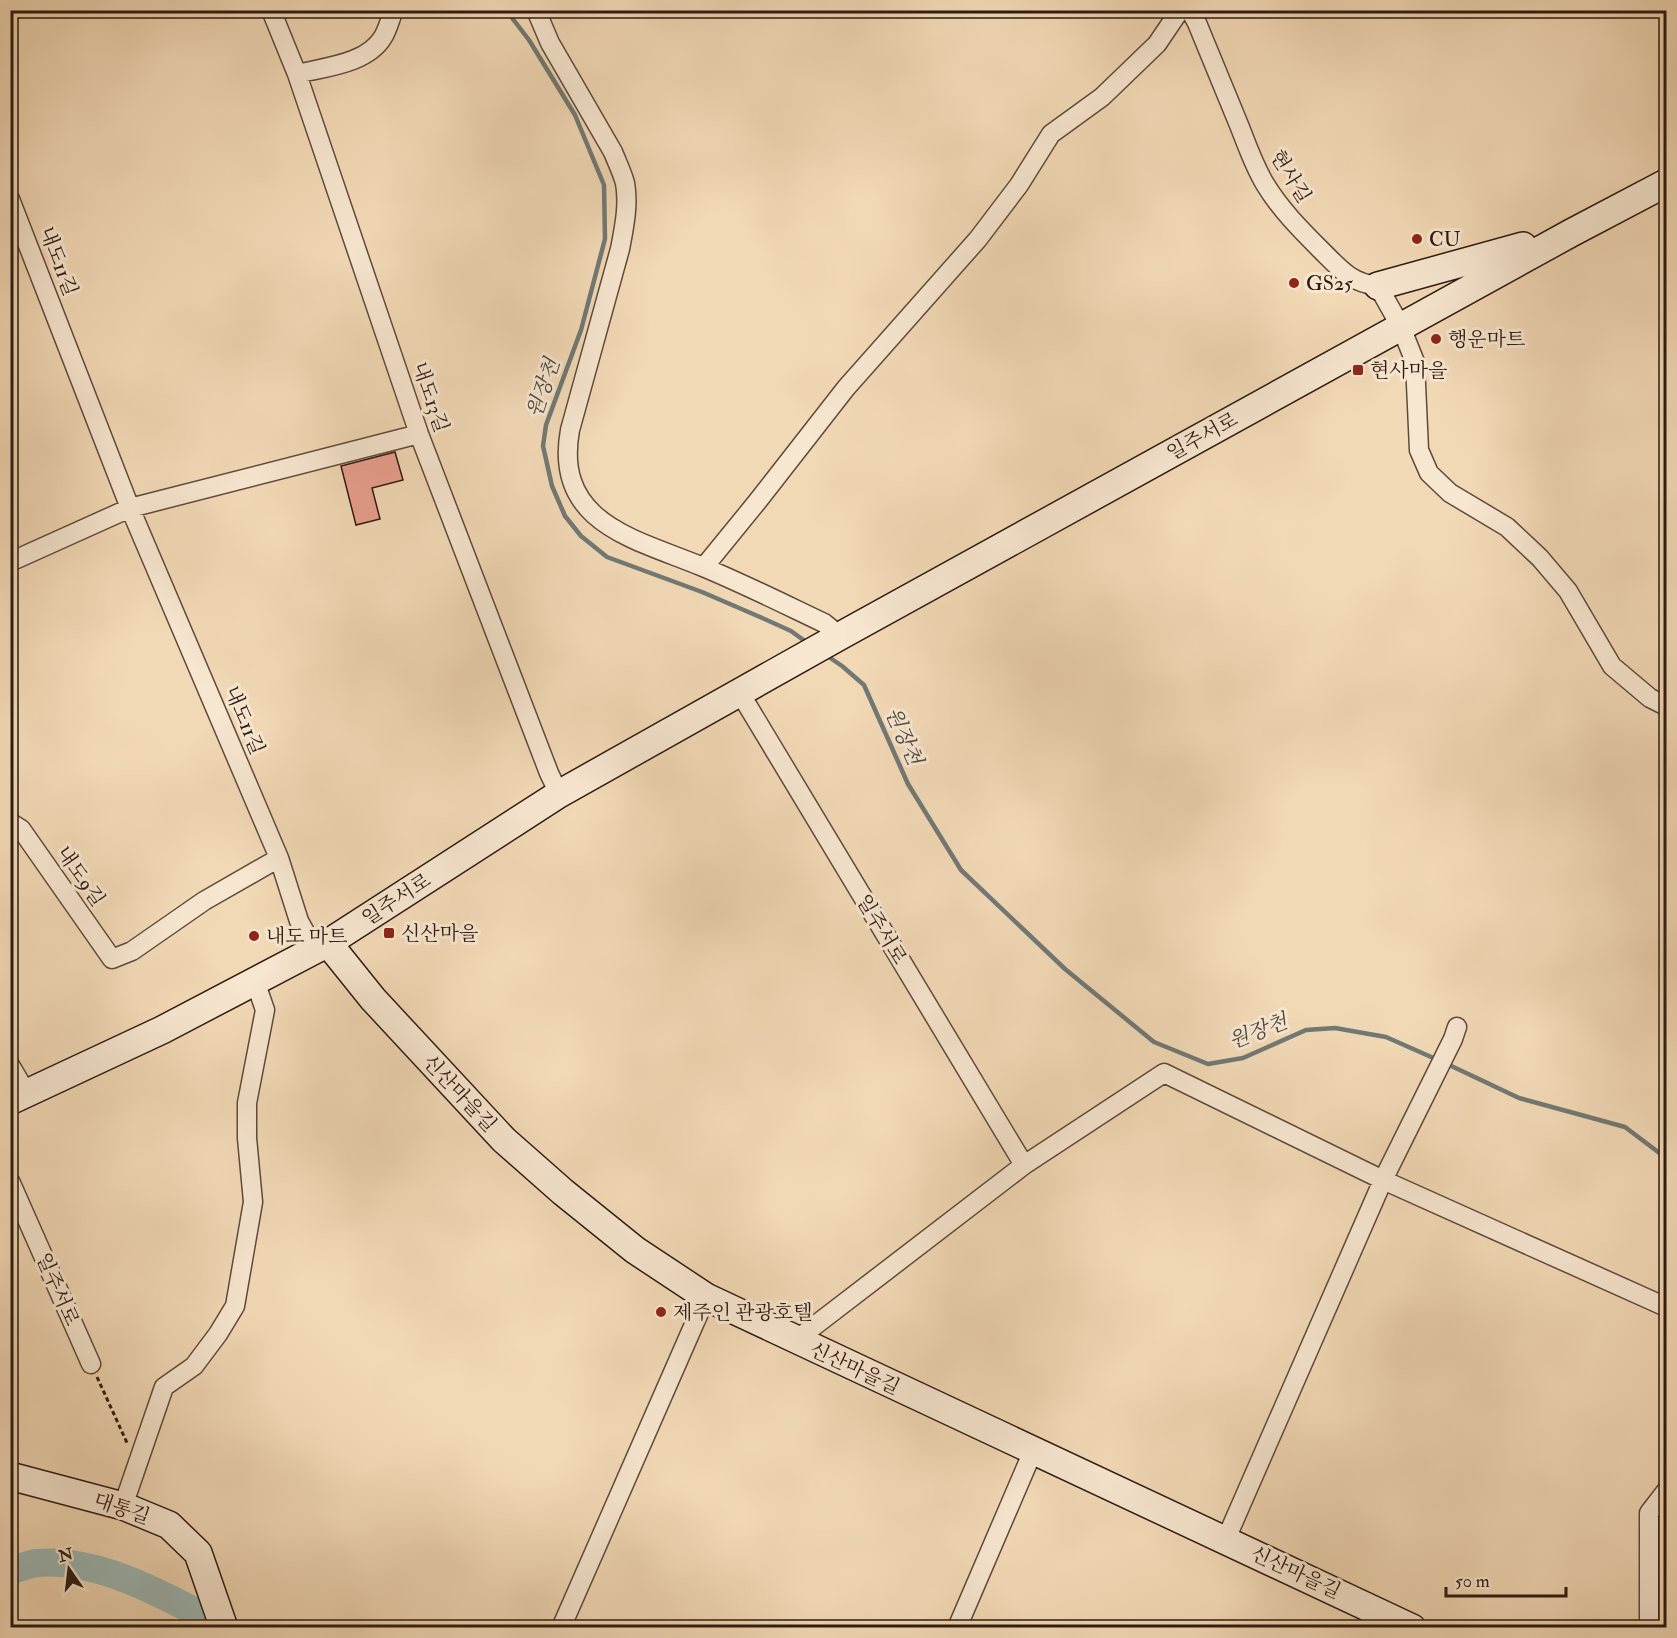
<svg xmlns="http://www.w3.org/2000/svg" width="1677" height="1638" viewBox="0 0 1677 1638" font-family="'IM FELL Double Pica','Noto Serif KR',serif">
<rect width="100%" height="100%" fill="#f2d9b6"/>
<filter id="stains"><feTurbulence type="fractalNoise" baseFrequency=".00333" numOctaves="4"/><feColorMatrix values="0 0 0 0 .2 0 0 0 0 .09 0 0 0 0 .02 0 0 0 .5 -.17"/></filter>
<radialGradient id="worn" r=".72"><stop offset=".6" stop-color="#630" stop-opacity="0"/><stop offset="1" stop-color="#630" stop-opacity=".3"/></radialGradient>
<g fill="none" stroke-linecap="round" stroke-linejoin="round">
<path stroke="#717975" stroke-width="4.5" d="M506,10l23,30 46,75 29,70 1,54 -24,91 -35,95 -3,21 9,40 13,30 16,20 26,21 95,35 58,25 31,14 18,13
M826,655l16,11 22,19 44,99 53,86 104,99 89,73 54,22 35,-6 63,-28 29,-2 51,9 52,23
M1445,1063l74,35 106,29 41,31"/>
<path stroke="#9db9b7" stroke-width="28" d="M10,1571c9,-3 18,-7 27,-8 66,-5 133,36 189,65"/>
</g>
<path fill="#e99f8f" stroke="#2e1a11" stroke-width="1.5" d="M395,452l8,28 -31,8 8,31 -24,6 -15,-59z"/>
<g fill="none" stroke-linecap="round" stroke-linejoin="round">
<g stroke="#5f4a3a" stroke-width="21">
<path id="street" d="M271,10l26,64 122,360 130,339 10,21
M536,10l14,33 63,109c4,10 9,20 12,31 4,22 -1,45 -5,66l-50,181c-17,94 66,109 133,137 41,17 81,37 121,56l16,13
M1190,10l7,13c14,34 28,68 42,102 8,20 15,41 26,59 15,25 36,46 56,66 19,19 30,33 57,36l23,41 14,35 4,88 10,23 21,20 57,34 33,31 28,33 44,75 38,32 16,8
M297,74c28,-7 70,-10 86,-37 5,-8 7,-18 11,-27
M10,199l120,309 149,350 20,63 16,29
M10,562l120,-54 289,-74
M704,567l53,-65 89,-114 132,-149 41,-54 32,-51 51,-37 55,-53 23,-34
M740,693l284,472
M10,822l11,7 91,130 20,-8 72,-50 75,-43
M10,1065l17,29
M10,1181l81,183
M796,1340l228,-175 140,-92 219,107 283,127
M123,1506l41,-119 30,-21 24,-32 17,-28 18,-104 -6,-64v-35l18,-93 -10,-29
M1226,1539l157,-359 70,-141 4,-12
M561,1628l145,-331
M957,1628l76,-177
M1649,1628v-115l17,-22"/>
</g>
<g stroke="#2e1a11" stroke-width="30">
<path id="secondary" d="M1378,286l145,-40
M328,943l45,56 131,141 59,52 72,58 71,47 706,331
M10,1101l152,-71 166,-87 231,-149 281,-158 731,-403 95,-50
M10,1476l113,30 46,19 29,28 26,75"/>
</g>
<path stroke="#2e1a11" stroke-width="3" stroke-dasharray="4.5 3" stroke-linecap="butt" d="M97,1377l31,68"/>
<use href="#street" stroke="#f7e6d0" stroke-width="18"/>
<use href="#secondary" stroke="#f7e6d0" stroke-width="27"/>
</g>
<g fill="#8f2418" stroke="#f7e6d0" stroke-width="2">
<circle cx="1417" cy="239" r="6"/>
<circle cx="1294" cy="283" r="6"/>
<circle cx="1436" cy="339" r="6"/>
<rect x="1352" y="364" width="12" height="12" rx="3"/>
<rect x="383" y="927" width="12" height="12" rx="3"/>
<circle cx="254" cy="936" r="6"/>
<circle cx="661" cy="1312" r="6"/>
</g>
<g text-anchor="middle" stroke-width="6" stroke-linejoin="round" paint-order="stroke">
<g font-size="20" fill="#2e1a11" stroke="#f7e6d0">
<text transform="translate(1291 176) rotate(58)" y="7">현사길</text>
<text transform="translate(59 261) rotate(69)" y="7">내도11길</text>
<text transform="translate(431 397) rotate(71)" y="7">내도13길</text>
<text transform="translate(1202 436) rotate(-29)" y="7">일주서로</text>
<text transform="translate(245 720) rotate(67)" y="7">내도11길</text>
<text transform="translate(81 876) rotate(55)" y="7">내도9길</text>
<text transform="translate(396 899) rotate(-33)" y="7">일주서로</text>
<text transform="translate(882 929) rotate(59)" y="7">일주서로</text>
<text transform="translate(460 1093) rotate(47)" y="7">신산마을길</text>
<text transform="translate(58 1289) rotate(66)" y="7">일주서로</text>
<text transform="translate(855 1368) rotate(25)" y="7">신산마을길</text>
<text transform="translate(122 1508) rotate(19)" y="7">대통길</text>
<text transform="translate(1296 1572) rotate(25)" y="7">신산마을길</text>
</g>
<g font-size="20" fill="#2e1a11" stroke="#f7e6d0" text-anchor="start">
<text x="1429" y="246">CU</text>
<text x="1306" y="290">GS25</text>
<text x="1448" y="346">행운마트</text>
<text x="1370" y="377">현사마을</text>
<text x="401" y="940">신산마을</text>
<text x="266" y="943">내도 마트</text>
<text x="673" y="1319">제주인 관광호텔</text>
</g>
<g font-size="21" font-style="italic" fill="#4f4a43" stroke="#f7e6d0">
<text transform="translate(543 388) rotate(-71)" y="7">원장천</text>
<text transform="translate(904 736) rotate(66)" y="7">원장천</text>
<text transform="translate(1258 1031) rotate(-21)" y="7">원장천</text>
</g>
</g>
<rect width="1677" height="1638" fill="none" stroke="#f2d9b6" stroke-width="36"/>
<rect x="12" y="12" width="1653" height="1614" fill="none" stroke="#2e1a11" stroke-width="3"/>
<rect x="18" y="18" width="1641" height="1602" fill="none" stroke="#2e1a11" stroke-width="1.5"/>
<g transform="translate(69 1569) rotate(346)" stroke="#f7e6d0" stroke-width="4.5" paint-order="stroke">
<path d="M0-4.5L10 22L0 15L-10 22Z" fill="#2e1a11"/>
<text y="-9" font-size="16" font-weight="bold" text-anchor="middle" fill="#2e1a11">N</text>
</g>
<path d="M1446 1587v9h120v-9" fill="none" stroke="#2e1a11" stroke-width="3"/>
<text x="1455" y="1587" font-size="18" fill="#2e1a11" stroke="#f7e6d0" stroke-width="4.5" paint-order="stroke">50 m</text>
<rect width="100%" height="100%" filter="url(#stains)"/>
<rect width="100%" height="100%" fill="url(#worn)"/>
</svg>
